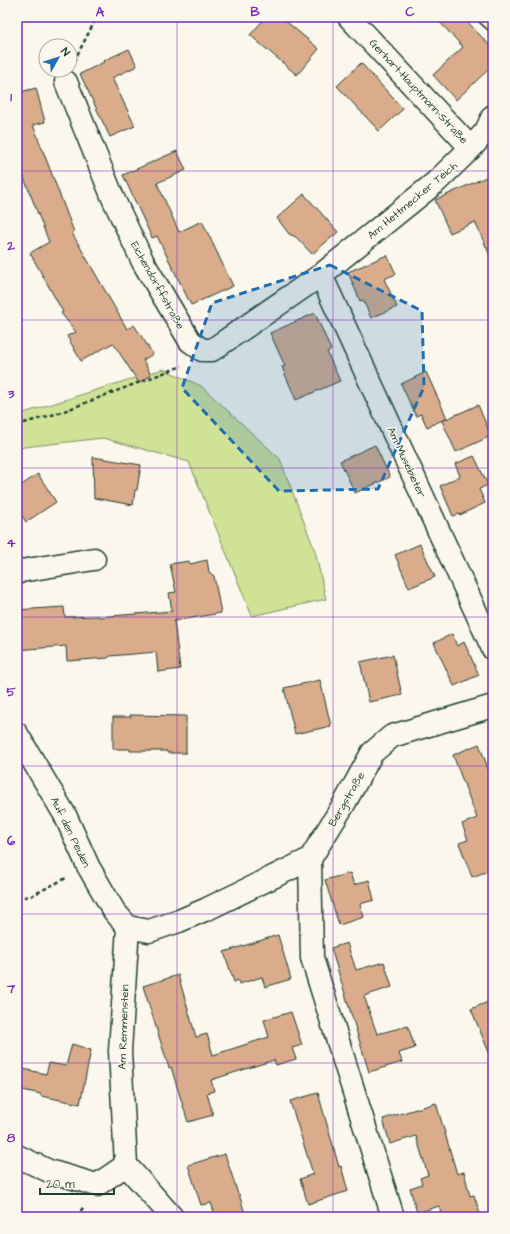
<svg xmlns="http://www.w3.org/2000/svg" width="510" height="1234" viewBox="0 0 510 1234" font-family="'Architects Daughter',sans-serif">
<rect width="100%" height="100%" fill="#fbf7ec"/>
<filter id="ink" filterUnits="userSpaceOnUse"><feTurbulence type="fractalNoise" baseFrequency=".025" numOctaves="2"/><feDisplacementMap in="SourceGraphic" scale="8" xChannelSelector="R" yChannelSelector="G"/><feConvolveMatrix kernelMatrix="1 2 1 2 8 2 1 2 1" color-interpolation-filters="sRGB"/></filter>
<g filter="url(#ink)">
<path fill="#d0e296" stroke="#789065" d="M163,369l38,17 79,73 35,92 11,48 -74,17 -63,-154 -86,-24 -79,9 -7,2v-34z"/>
<path fill="#daac8b" stroke="#1f3d34" d="M266,17h15l38,32 -22,26 -47,-40z
M435,17h28l30,32v16l-37,35 -23,-25 30,-28z
M129,49l8,17 -25,12 23,48 -25,11 -30,-63 24,-12 -1,-1z
M361,63l42,46 -24,22 -42,-45z
M17,88h1l2,4 16,-4 9,34 -12,3 41,107 -2,1 55,96 7,-4 19,29 -10,6 8,15 -12,8 -26,-40 -32,18 -14,-25 9,-4 -15,-19 2,-1 -33,-59 19,-11 -32,-82z
M177,151l9,19 -29,13 22,49 23,-11 31,65 -42,19 -34,-69 -5,2 -29,-63z
M493,174v88l-18,-40 -25,11 -15,-33z
M304,194l34,38 -26,22 -16,-17 -7,-3 -12,-16z
M387,255l9,19 -12,5 13,28 -26,11 -8,-18 -3,1 -12,-29z
M315,313l16,37 -4,2 13,29 -44,19 -14,-33 3,-1 -15,-33z
M426,372l21,46 -20,9 -6,-13 -5,2 -15,-32z
M478,405l13,31 -35,16 -14,-31z
M375,445l15,32 -35,16 -15,-32z
M474,456l14,29 -9,4 6,14 -25,12 -1,-1 -6,2 -13,-30 20,-10 -5,-12z
M93,457l48,8 -4,25h-2l-2,15 -39,-7z
M38,474l18,28 -30,20 -9,-14v-20z
M420,544l15,33 -26,11 -14,-33z
M207,560l2,12 5,4 7,37 -47,8 6,48 -22,3 -2,-20 -46,4 -2,2 -41,3 -1,-15 -49,4v-40l47,-3 1,10 34,-1v1l73,-6 -3,-18 7,-1 -6,-28 19,-3 1,3z
M452,634l5,12 7,-4 15,33 -25,11 -20,-43z
M393,655l9,40 -33,7 -9,-40z
M320,680l11,46 -36,8 -11,-46z
M130,715l56,1v37h-19v-2h-37v-2h-17v-32h18z
M479,744l14,38v87l-21,8 -13,-34 9,-3 -6,-16 15,-6 -24,-63z
M350,873l4,12 15,-5 5,20 -14,4 4,13 -25,8 -14,-45z
M278,935l13,44 -26,8 -3,-10 -23,7 -1,-4 -4,2 -10,-30z
M347,943l9,27 28,-8 8,25 -28,9 13,38 31,-8 7,22 -16,5 3,9 -33,10 -38,-124z
M178,975l18,62 11,-3 6,21 56,-18 -5,-17 27,-8 11,33 -10,3 4,11 -20,6 -2,-5 -63,20 3,11 -7,2 6,22 -25,7 -17,-55 -2,1 -8,-25 -18,-57z
M493,1000v62l-22,-53z
M72,1044l19,6 -11,54 -39,-8v-2l-23,-5 5,-20 23,5 3,-11 17,3z
M318,1093l21,74 2,-1 7,25 -40,13 -8,-25 13,-5 -23,-73z
M436,1103l21,71 7,-2 6,24 4,-1 7,22h-39l-3,-11 -22,7 -7,-25 12,-4 -2,-6 8,-3 -12,-39 -26,8 -7,-25z
M225,1154l13,40h1l7,23h-30l-5,-14 -10,2 -13,-40z"/>
<g fill="none" stroke-linecap="round" stroke-linejoin="round">
<g stroke="#1f3d34" stroke-width="17">
<path id="service" d="M485,17l8,7"/>
</g>
<g stroke="#1f3d34" stroke-width="25">
<path id="minor" d="M349,17l122,131
M66,82l47,116 30,64 47,79 12,9h10l109,-75 115,-93 35,-34 15,-17 7,-15
M321,275l172,374
M17,573l4,-2 73,-12
M17,734l48,81 23,51 26,45 14,16
M310,859l2,99 81,259
M128,927l21,4 30,-10 28,-12 103,-50 34,-55 28,-51 20,-17 101,-30
M128,927l-8,124 6,114 46,52
M17,1156l32,15 48,14 29,-20"/>
</g>
<path stroke="#1f3d34" stroke-width="2.5" stroke-dasharray="4 3" stroke-linecap="butt" d="M74,61l23,-44
M17,425l42,-12 123,-47
M17,898l14,-2 37,-19
M77,1217l7,-11"/>
<use href="#service" stroke="#fbf7ec" stroke-width="14"/>
<use href="#minor" stroke="#fbf7ec" stroke-width="22"/>
</g>
</g>
<path fill="#1f6fb2" fill-opacity="0.2" stroke="#1f6fb2" stroke-width="3" stroke-dasharray="8 5" stroke-linejoin="round" d="M330,265l92,46 2,76 -46,102 -99,2 -97,-103 30,-85z"/>
<path fill="none" stroke="#7b2cbf" stroke-width="1" stroke-opacity="0.55" d="M177,17v1200M333,17v1200M17,171h476M17,320h476M17,468h476M17,617h476M17,766h476M17,914h476M17,1063h476"/>
<g text-anchor="middle" stroke-width="3" stroke-linejoin="round" paint-order="stroke">
<g font-size="11" fill="#1f3d34" stroke="#fbf7ec">
<text transform="translate(419 91) rotate(47)" y="4">Gerhart-Hauptmann-Straße</text>
<text transform="translate(412 200) rotate(-40)" y="4">Am Hettmecker Teich</text>
<text transform="translate(158 285) rotate(61)" y="4">Eichendorffstraße</text>
<text transform="translate(407 462) rotate(65)" y="4">Am Musebieter</text>
<text transform="translate(346 799) rotate(-60)" y="4">Bergstraße</text>
<text transform="translate(71 832) rotate(64)" y="4">Auf den Peulen</text>
<text transform="translate(123 1027) rotate(-88)" y="4">Am Remmenstein</text>
</g>
</g>
<rect width="510" height="1234" fill="none" stroke="#fbf7ec" stroke-width="44"/>
<g transform="translate(58 58) rotate(51)"><circle r="19" fill="#fbf7ec" stroke="#a3ada2"/>
<path d="M0-3L7 15L0 10L-7 15Z" fill="#1f6fb2"/>
<text y="-6" font-size="11" font-weight="bold" text-anchor="middle" fill="#1f3d34">N</text>
</g>
<path d="M40 1188v6h74v-6" fill="none" stroke="#1f3d34" stroke-width="2"/>
<text x="46" y="1188" font-size="12" fill="#1f3d34" stroke="#fbf7ec" stroke-width="3" paint-order="stroke">20 m</text>
<rect x="22" y="22" width="466" height="1190" fill="none" stroke="#7b2cbf" stroke-width="1.5"/>
<g font-size="13" text-anchor="middle" font-weight="bold" fill="#7b2cbf">
<text x="100" y="16">A</text>
<text x="255" y="16">B</text>
<text x="410" y="16">C</text>
<text x="11" y="101">1</text>
<text x="11" y="250">2</text>
<text x="11" y="398">3</text>
<text x="11" y="547">4</text>
<text x="11" y="696">5</text>
<text x="11" y="845">6</text>
<text x="11" y="993">7</text>
<text x="11" y="1142">8</text>
</g>
</svg>
